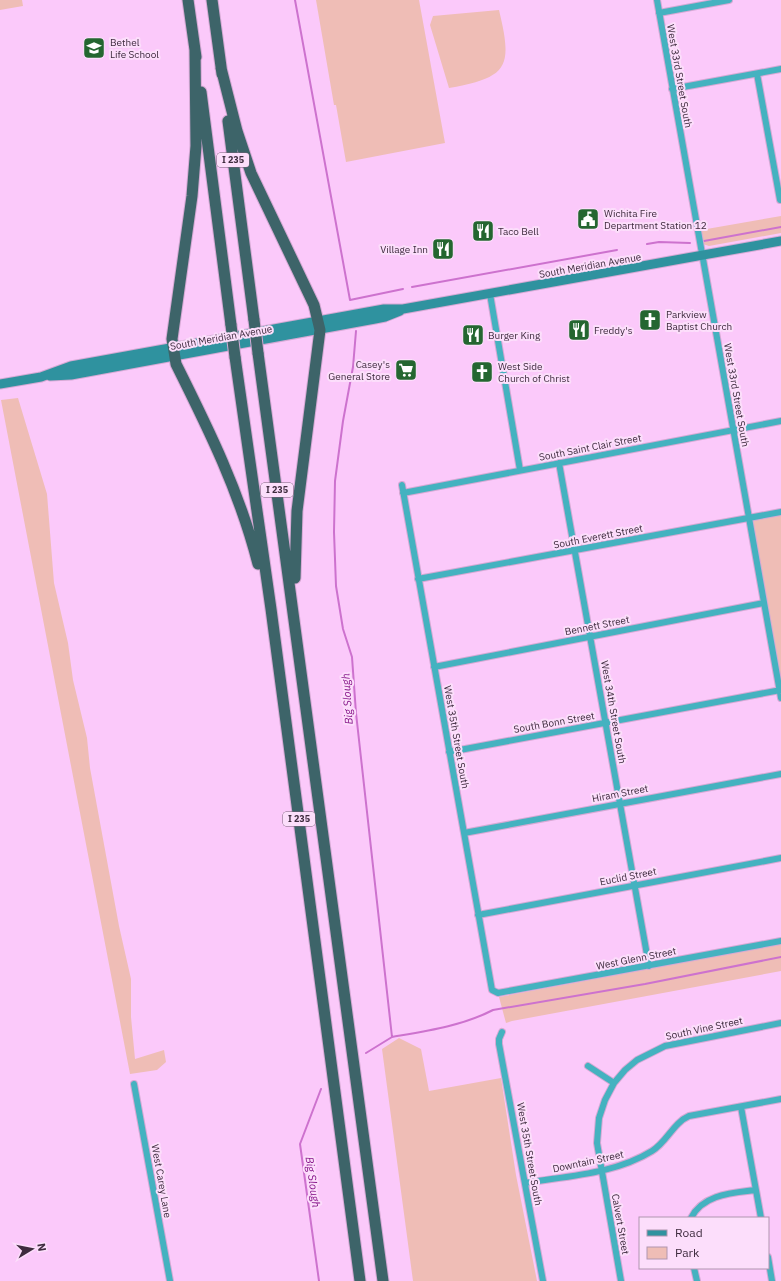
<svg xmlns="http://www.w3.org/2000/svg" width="781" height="1281" viewBox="0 0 781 1281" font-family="'IBM Plex Sans',sans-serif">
<rect width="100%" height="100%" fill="#fbc9fa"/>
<path fill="#efbdb6" d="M0,0h22l1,6 -23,4z
M316,0h103l26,143 -99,19 -10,-57h-2z
M499,10c14,58 9,67 -50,78l-19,-63 3,-9z
M781,216v17l-72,13 -6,-2 -2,-14z
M18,398l29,96 7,89 14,60 5,37 14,58 3,30 29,158 12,53v38l4,42 29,-9 2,12 -9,8 -27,4 -129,-674z
M781,514v166l-29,-161z
M781,944v27l-269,50 -6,2 -7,-26z
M399,1038l22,11 8,42 72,-13 15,97 21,106h-124l-31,-232z"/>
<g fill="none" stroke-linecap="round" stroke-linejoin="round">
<path stroke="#cd72ce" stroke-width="2" d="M295,0l55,300 53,-11
M704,241l77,-14
M647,244l12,-2 31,1
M412,287l205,-37
M356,331l-3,36 -10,54 -8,60 -1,51 2,54 7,43 9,28 4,56 36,324 -26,16
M392,1037c35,-6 70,-11 101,-27l152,-26 136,-27
M319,1281l-19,-137 21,-55"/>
<g stroke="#d5a9d4" stroke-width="8">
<path id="minor" d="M657,0l124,698
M659,13l70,-13
M757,74l23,126
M672,89l109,-20
M490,294l30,176
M559,463l90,503
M402,485l90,505 6,3 283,-52
M403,493l378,-72
M418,579l363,-67
M434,667l330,-64
M449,752l332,-62
M464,833l317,-59
M478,915l303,-57
M502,1032l-3,7v5l44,237
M588,1066l26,17
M134,1084l36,197
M741,1107l20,111
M525,1183c42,-7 90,-9 127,-32 15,-9 21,-28 37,-35l92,-17
M691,1218c12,-24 41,-25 65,-28
M768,1257l4,24
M694,1268l3,13
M621,1281l-24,-138 2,-25 6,-18 9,-17 11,-13 12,-10 28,-14 116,-23"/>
</g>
<g stroke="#d5a9d4" stroke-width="11">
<path id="secondary" d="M50,376l21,-1 304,-56 10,-2 15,-6
M0,384l41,-7 30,-11 313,-57h19l378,-68"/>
</g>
<g stroke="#d5a9d4" stroke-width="13">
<path id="motorway" d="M188,0l8,57
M212,0l10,74
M195,50l1,96 -4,50 -20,143 4,25c33,66 64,129 82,200
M221,68l16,63 14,42 63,132 6,25 -23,181 -2,67
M201,92l30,233
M228,121l26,199
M258,353l125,928
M235,357l36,252 89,672"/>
</g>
<use href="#minor" stroke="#44b2c0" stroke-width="6"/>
<use href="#secondary" stroke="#2f929f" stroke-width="9"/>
<use href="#motorway" stroke="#3d6469" stroke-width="11"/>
<g stroke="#d5a9d4" stroke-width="13" stroke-linecap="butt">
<path id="motorway-bridge" d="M254,320l4,33
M231,325l4,32"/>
</g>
<use href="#motorway-bridge" stroke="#3d6469" stroke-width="11"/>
</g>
<defs>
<g id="school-square" transform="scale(1.15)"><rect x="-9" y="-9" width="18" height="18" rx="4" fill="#246630" stroke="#fcdefb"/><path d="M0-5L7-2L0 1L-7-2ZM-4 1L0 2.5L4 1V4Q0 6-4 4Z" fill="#fff"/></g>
<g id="civic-square" transform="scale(1.15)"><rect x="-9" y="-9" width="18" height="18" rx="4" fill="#246630" stroke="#fcdefb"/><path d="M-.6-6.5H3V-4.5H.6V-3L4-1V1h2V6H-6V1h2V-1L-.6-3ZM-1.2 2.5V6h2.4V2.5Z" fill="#fff"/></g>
<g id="restaurant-square" transform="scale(1.15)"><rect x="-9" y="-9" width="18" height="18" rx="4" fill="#246630" stroke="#fcdefb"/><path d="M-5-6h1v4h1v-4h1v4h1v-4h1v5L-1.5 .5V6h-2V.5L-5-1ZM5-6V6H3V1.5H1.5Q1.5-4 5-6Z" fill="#fff"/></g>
<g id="church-square" transform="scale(1.15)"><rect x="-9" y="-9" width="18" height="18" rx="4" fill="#246630" stroke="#fcdefb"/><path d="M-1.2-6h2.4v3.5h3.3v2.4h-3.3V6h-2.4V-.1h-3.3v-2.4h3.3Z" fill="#fff"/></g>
<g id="supermarket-square" transform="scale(1.15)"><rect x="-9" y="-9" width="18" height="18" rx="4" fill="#246630" stroke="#fcdefb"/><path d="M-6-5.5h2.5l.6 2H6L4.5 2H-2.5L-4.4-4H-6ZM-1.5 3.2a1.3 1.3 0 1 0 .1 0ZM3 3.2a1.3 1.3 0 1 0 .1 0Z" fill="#fff"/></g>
</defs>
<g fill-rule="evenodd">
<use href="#school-square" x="94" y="48"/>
<use href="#civic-square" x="588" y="219"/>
<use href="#restaurant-square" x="483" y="231"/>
<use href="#restaurant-square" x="443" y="249"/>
<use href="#church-square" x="650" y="320"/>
<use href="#restaurant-square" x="579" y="330"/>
<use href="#restaurant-square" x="473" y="335"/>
<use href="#supermarket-square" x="406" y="370"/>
<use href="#church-square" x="482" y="372"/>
</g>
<g text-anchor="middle" stroke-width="4" stroke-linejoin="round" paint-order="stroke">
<g fill="#fcdefb" stroke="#776177" stroke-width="1">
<rect x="217" y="153" width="32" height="14" rx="3"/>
<rect x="261" y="483" width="32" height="14" rx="3"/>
<rect x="283" y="812" width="32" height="14" rx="3"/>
</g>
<g font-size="9" font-weight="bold" fill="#3e2b3e">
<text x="233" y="163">I 235</text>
<text x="277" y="493">I 235</text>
<text x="299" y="822">I 235</text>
</g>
<g font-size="10" fill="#3e2b3e" stroke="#fcdefb" text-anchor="start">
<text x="110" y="46">Bethel<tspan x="110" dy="12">Life School</tspan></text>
<text x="604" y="217">Wichita Fire<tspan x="604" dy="12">Department Station 12</tspan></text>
<text x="498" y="235">Taco Bell</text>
<text x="428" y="253" text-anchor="end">Village Inn</text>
<text x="666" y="318">Parkview<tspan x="666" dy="12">Baptist Church</tspan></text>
<text x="594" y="334">Freddy's</text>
<text x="488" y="339">Burger King</text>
<text x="390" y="368" text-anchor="end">Casey's<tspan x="390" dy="12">General Store</tspan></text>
<text x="498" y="370">West Side<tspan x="498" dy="12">Church of Christ</tspan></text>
</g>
<g font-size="10" fill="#3e2b3e" stroke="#fcdefb">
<text transform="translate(680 76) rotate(80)" y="4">West 33rd Street South</text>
<text transform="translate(590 265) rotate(-10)" y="4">South Meridian Avenue</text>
<text transform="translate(221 337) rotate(-10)" y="4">South Meridian Avenue</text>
<text transform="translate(737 395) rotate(80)" y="4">West 33rd Street South</text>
<text transform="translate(590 447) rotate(-11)" y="4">South Saint Clair Street</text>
<text transform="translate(598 536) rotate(-11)" y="4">South Everett Street</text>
<text transform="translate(597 625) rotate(-11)" y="4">Bennett Street</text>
<text transform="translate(614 712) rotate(80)" y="4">West 34th Street South</text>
<text transform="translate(554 722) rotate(-10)" y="4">South Bonn Street</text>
<text transform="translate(457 737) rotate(80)" y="4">West 35th Street South</text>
<text transform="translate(620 793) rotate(-11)" y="4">Hiram Street</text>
<text transform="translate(628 876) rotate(-11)" y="4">Euclid Street</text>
<text transform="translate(636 958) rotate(-11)" y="4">West Glenn Street</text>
<text transform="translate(704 1028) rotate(-12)" y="4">South Vine Street</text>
<text transform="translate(530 1154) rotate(80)" y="4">West 35th Street South</text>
<text transform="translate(588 1161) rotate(-12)" y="4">Downtain Street</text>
<text transform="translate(162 1181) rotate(80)" y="4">West Carey Lane</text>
<text transform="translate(621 1224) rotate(80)" y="4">Calvert Street</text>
</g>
<g font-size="11" font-style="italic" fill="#861489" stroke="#fcdefb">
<text transform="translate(347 699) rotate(-94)" y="4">Big Slough</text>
<text transform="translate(313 1182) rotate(82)" y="4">Big Slough</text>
</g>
</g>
<rect x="639" y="1217" width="130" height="52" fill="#fcdefb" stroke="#b096af"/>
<rect x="647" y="1230" width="20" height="6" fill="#2f929f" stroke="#b096af"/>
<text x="675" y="1237" font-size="12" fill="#3e2b3e">Road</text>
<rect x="647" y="1247" width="20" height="12" fill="#efbdb6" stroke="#b096af"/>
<text x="675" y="1257" font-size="12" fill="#3e2b3e">Park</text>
<g transform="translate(32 1249) rotate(80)" stroke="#fcdefb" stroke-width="3" paint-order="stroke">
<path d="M0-3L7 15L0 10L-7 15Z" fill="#3e2b3e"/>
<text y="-6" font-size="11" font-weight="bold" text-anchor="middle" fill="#3e2b3e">N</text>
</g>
</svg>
